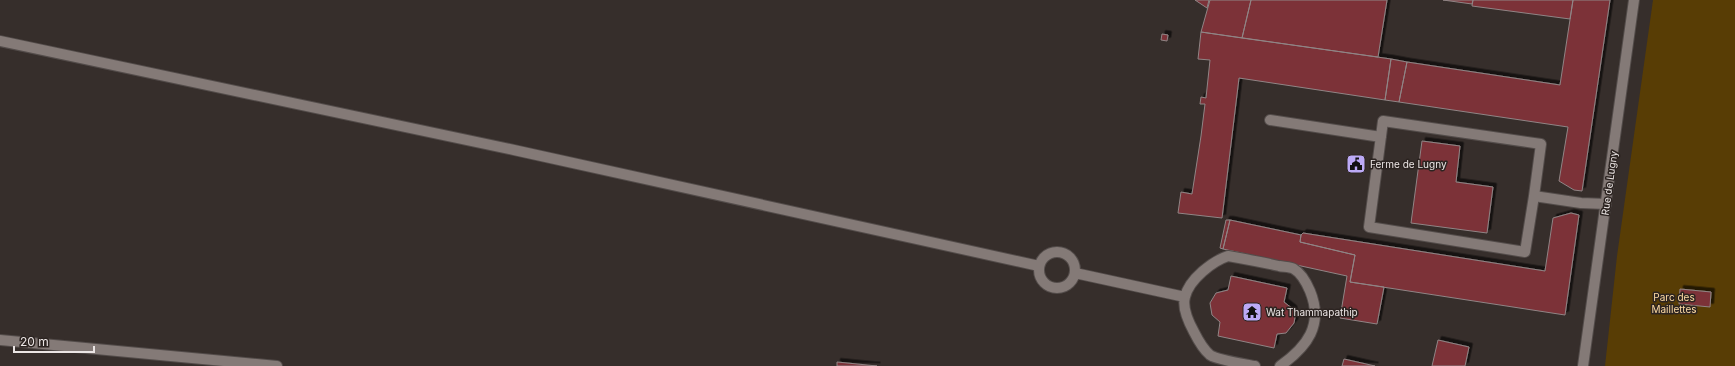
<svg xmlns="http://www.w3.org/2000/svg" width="1735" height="366" viewBox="0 0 1735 366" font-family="Inter,sans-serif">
<defs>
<filter id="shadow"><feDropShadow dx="3.5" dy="-3.5" stdDeviation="0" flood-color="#0009"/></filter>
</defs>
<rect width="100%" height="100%" fill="#362e2b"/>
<path fill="#583d05" d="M1653,0h82v366h-130l12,-110z"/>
<path fill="#7c3139" stroke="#908585" filter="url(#shadow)" d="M1195,0h14l-2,8z
M1210,0h41l-9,38 -41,-6z
M1251,0h136l-9,57 -136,-19z
M1443,0h30l-1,4z
M1473,0h100l-3,19 -98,-13z
M1573,0h37l-28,191 -8,-1 -15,-9 9,-54 -169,-25 8,-40 153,23z
M1201,32l190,27 -6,41 -146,-22 -17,140 -44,-5 3,-21 11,2 9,-58 4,-32h-5l1,-7 5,1 4,-38 -12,-1z
M1162,34l6,1 -1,6 -6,-1z
M1391,59l16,3 -8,40 -14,-2z
M1422,141l38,5 -4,36 37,5 -6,46 -76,-10z
M1571,213l8,2 -14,100 -215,-33 5,-27 -55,-13 1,-7 2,-2 242,38 8,-53z
M1226,220h4l-7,29 -3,-1z
M1230,220l71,15 -1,7 55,13 -5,27 34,5 -7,37 -37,-6 7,-42 -124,-27z
M1231,276l56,12 -3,14 9,7 2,8 -1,6 -8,10 -9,1 -3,14 -56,-12 2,-14 -8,-7 -2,-12 6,-10 12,-3z
M1680,289l31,3 -1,15 -31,-3z
M1438,340l31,7 -4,19h-33z
M1344,359l31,7h-33z
M837,362l40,4h-40z"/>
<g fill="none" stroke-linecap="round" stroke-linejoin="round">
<g stroke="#534c4a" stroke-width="12">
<path id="service" d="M0,41l514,109 525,116
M1270,120l111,17
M1534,196l7,-52 -158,-23 -14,106 156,25 9,-56 47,7 25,1
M1039 270a18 18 0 1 1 36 0a18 18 0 1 1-36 0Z
M1075,273l110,24
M1255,366c-10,-2 -38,-6 -45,-11 -7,-6 -12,-15 -16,-23 -5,-9 -12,-24 -9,-35 4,-18 28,-36 43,-41 17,3 34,6 51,10 5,1 12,1 15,3 7,4 13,15 16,22 14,34 -3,56 -30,75"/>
</g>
<g stroke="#534c4a" stroke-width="12">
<path id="minor" d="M0,340l277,26
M1583,366l51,-366"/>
</g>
<use href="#service" stroke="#847a77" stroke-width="10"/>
<use href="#minor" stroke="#847a77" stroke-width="10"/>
</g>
<defs>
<g id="civic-square" transform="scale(1)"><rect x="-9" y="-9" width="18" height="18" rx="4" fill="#bcaaf6" stroke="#2c2421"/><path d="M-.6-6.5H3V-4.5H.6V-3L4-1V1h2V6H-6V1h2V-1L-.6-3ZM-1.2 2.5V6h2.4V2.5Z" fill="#111"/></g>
<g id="temple-square" transform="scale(1)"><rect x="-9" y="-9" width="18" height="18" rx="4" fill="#bcaaf6" stroke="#2c2421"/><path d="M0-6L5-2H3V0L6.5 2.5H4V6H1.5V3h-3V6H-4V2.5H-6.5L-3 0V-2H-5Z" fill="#111"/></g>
</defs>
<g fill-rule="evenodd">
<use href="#civic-square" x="1356" y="164"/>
<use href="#temple-square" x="1252" y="312"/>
</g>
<g text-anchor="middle" stroke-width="3" stroke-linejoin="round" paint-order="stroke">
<g font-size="10" fill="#ebe5e4" stroke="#2c2421" text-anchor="start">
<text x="1370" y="168">Ferme de Lugny</text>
<text x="1266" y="316">Wat Thammapathip</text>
</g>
<g font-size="10" fill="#ebe5e4" stroke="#2c2421">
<text transform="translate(1609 183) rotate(-82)" y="4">Rue de Lugny</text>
</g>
<g font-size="10" fill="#fddaa3" stroke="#2c2421">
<text x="1674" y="301">Parc des<tspan x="1674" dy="12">Maillettes</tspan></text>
</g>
</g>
<path d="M14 346v6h80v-6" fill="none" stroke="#ebe5e4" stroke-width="2"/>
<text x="20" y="346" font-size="12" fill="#ebe5e4" stroke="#2c2421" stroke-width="3" paint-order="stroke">20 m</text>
</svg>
